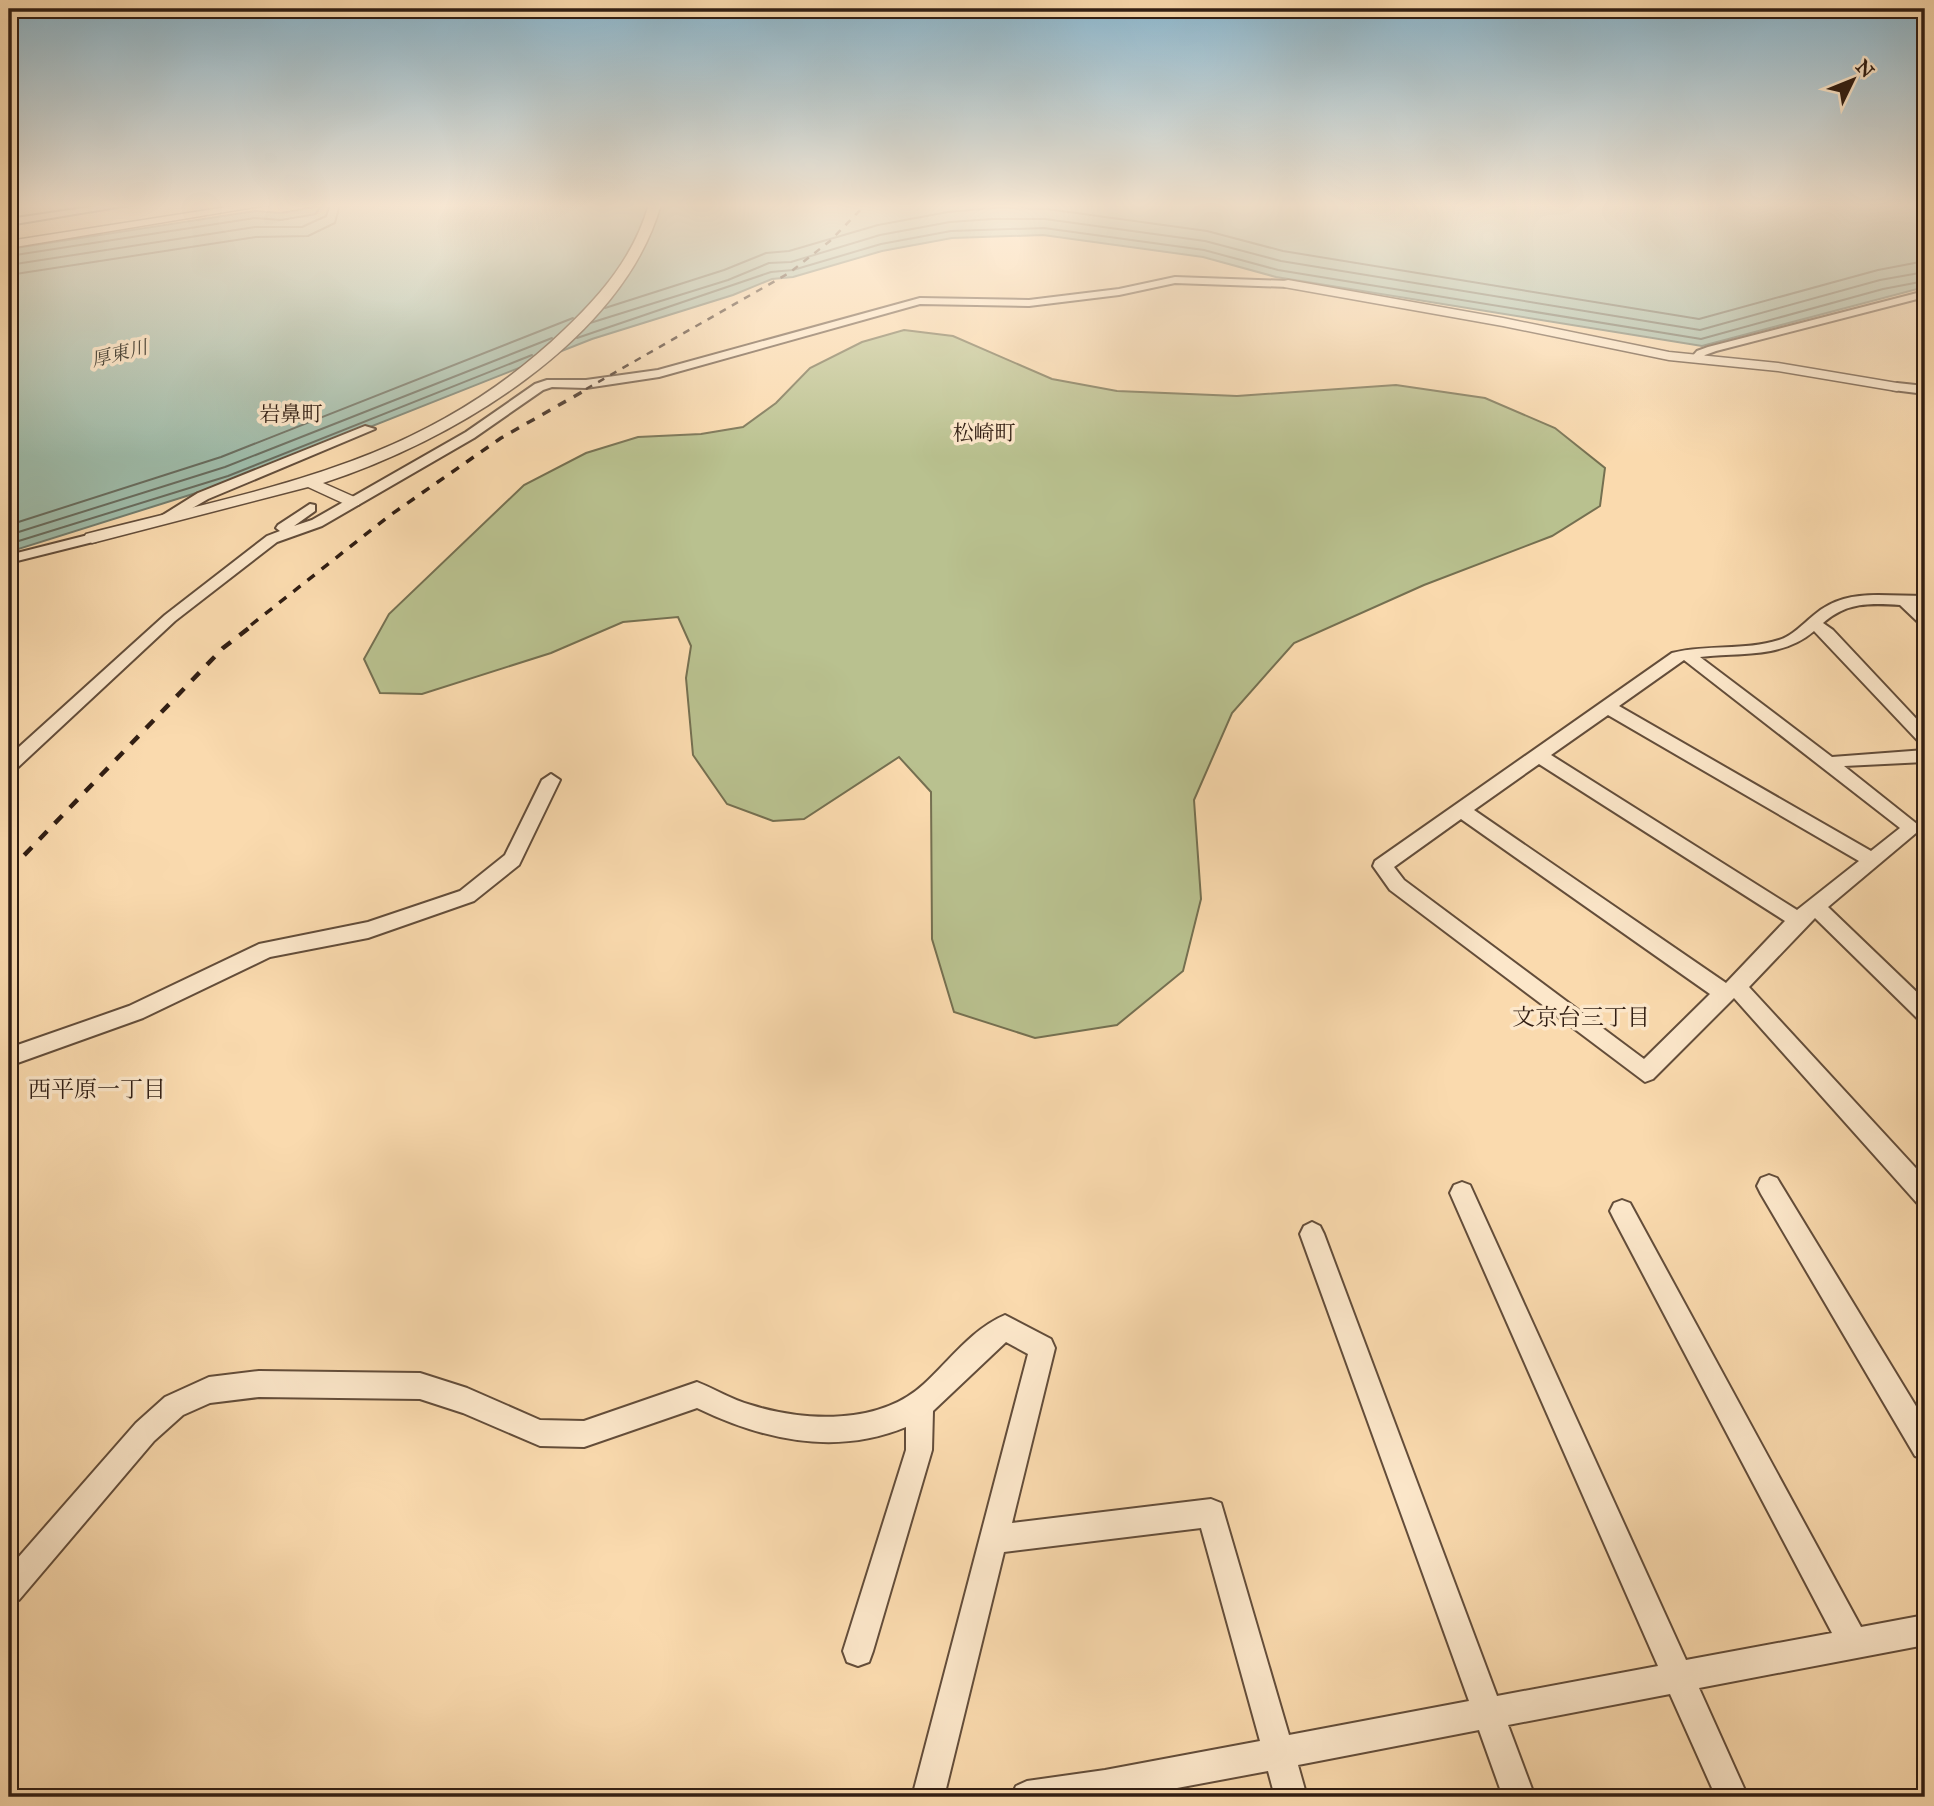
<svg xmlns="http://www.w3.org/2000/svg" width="1934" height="1806" viewBox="0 0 1934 1806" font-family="'IM FELL Great Primer','Noto Serif JP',serif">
<rect width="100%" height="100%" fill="#fadaae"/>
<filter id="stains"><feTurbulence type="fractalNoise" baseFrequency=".00286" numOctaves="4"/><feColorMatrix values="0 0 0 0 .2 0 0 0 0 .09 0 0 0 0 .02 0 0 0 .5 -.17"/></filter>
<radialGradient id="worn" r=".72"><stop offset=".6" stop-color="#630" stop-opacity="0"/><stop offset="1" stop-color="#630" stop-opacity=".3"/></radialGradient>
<path fill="#b9c18f" stroke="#757051" stroke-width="2" d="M904,330l49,6 99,43 65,12 120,5 159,-11 89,13 70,30 50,40 -5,38 -48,30 -128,49 -130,58 -62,70 -38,87 7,99 -18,72 -66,54 -82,13 -81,-26 -22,-73 -1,-147 -32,-35 -95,62 -31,2 -46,-17 -34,-49 -7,-77 5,-32 -13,-29 -55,5 -72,31 -129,41 -42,-1 -16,-34 25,-45 135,-129 62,-32 52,-16 63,-3 42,-7 33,-24 34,-35 52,-26z"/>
<path fill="#9ebba9" stroke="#727c6d" stroke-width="2" d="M332,204h1593v83l-223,59 -426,-69 -73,-20 -160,-22 -91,3 -70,13 -89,26 -21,2 -39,16 -141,44 -361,143 -222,70v-303l246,-38 26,2z"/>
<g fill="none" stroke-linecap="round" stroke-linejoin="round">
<path stroke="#686c5e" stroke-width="2" d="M9,256l246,-38 26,2 35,-6 5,-10
M9,265l246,-38h47l24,-11 4,-12
M9,275l247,-38 52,-1 27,-13 5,-19
M605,308l119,-38 42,-17 23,-2 89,-26 70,-13 45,-4 54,1 160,22 76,20 416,68 179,-49 47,-9
M590,323l138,-43 41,-17 22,-1 89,-27 70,-13 43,-3h52l160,22 76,20 419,69 180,-50 45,-8
M577,338l194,-66 22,-2 88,-26 70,-13 93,-3 160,22 74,20 423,69 182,-50 42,-8
M9,525l212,-68 352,-139
M9,535l216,-68 327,-129
M9,544l219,-68 304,-121"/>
<g stroke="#634d3a" stroke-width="4">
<path id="minor" d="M111,204h24l-126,21v-6z
M1175,277l113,4 5,3 -5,3 -113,-4 -56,12 -90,11 -109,-2 -261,73 -73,11 -34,-1 -9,3 -69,48 -152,88 -45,16 -102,79 -160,149 -6,2v-16l156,-141 102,-79 13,-5 -4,-3 2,-3 32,-21 5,1v6l-21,15 18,-6 154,-88 69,-48 12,-4h39l72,-10 262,-72 109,2 90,-11z
M1925,291v6l-209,54 -11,4 -6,7 -10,-2 8,-9 11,-4z
M1897,383l28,3v8l-32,-4 -2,-3z
M365,426l10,3 -167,70 -38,22 -12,-3 40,-25z
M92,534l5,1v6l-88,22v-8z
M1878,595l47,1v10h-7l7,7v13l-5,-2 -20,-19c-30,-2 -53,-3 -77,18l10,7 92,98v16l-6,-2 -105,-111c-33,28 -73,21 -114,26l132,100 93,-7v12l-81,4 78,62 -94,79 97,93v22l-7,-3 -103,-101 -66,69 176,191v28l-8,-3 -183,-205 -81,81 -8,3 -255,-192 -17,-24 2,-5 297,-208c34,-9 73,-2 107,-13 13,-4 24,-16 35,-25 19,-16 39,-20 64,-20zM1684,660l216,168 -29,23 -252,-145zM1608,715l251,146 -62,49 -246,-155zM1539,764l246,157 -59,62 -252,-173zM1461,819l249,175 -66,65 -240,-179 -10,-13z
M551,774l9,6 -41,85 -45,36 -106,37 -98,19 -127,61 -134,48v-18l120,-42 130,-62 109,-22 92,-31 45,-36 37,-75z
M1769,1175l8,3 148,243v38l-10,-3 -154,-262 -4,-8 4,-8z
M1462,1182l8,3 216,475 146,-27 -218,-414 -4,-8 4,-8 8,-3 8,3 231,424 64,-12v30l-226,43 49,109h-32l-46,-103 -162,31 27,72h-32l-24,-67 -181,35 9,32h-32l-7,-26 -139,26h-118l5,-11 11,-5 78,-11 155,-29 -59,-213 -197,24 -60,245h-32l116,-443 -22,-12 -73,69 -1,39 -59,201 -4,11 -11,4 -11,-4 -4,-11 63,-201v-23c-70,29 -143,13 -209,-19l-113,39 -44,-1 -77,-33 -43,-14 -161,-2 -49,6 -27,12 -29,26 -135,159 -10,4v-36l127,-145 29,-26 44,-20 50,-6 161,2 47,15 73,32 44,1 113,-39c18,7 35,18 54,23 55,17 129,20 173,-21 26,-24 48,-55 81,-69l46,24 4,9 -43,175 199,-24 10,4 68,232 180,-34 -169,-467 4,-8 8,-4 8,4 4,8 173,462 161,-30 -208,-473 4,-8z"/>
</g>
<g stroke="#634d3a" stroke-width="3">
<path id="tertiary" d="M246,204h27l-264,44v-7z
M649,204h12c-38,137 -211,238 -338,279l36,16v6h-12l-39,-18 -216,56 -8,-5 2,-4c181,-47 336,-68 478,-204 39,-37 70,-74 85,-126z
M1288,280l215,38 166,34 109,11 119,20 7,4 -7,4 -119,-20 -109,-11 -166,-34 -219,-39v-6z"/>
</g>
<use href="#minor" fill="#fce7ca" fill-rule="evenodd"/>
<use href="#tertiary" fill="#fce7ca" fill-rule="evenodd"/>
<path stroke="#311e13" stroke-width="2.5" stroke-dasharray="7 7" stroke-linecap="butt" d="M586,389l203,-116 41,-32 36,-37"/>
<path stroke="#311e13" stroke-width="3.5" stroke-dasharray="9 9" stroke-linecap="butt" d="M251,625l138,-109 112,-78 88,-50"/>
<path stroke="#311e13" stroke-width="4.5" stroke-dasharray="11 11" stroke-linecap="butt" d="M9,871l214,-223 31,-24"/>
</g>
<linearGradient id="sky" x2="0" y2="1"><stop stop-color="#8ab7cf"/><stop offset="0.45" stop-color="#fdeedb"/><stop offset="1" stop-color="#fdeedb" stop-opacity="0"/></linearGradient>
<rect width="1934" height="457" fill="url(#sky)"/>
<g text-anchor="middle" stroke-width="7" stroke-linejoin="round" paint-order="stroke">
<g font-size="19" font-style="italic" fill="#524d40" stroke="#fce7ca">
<text transform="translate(119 353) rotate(-14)" y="7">厚東川</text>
</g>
<g font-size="21" fill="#311e13" stroke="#fce7ca">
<text x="291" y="421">岩鼻町</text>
<text x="984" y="440">松崎町</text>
</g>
<g font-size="23" fill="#311e13" stroke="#fce7ca">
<text x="1581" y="1025">文京台三丁目</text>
<text x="97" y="1097">西平原一丁目</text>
</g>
</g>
<rect width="1934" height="1806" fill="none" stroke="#fadaae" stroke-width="35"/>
<rect x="10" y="10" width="1913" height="1785" fill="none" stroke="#311e13" stroke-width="3.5"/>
<rect x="18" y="18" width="1899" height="1771" fill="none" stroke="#311e13" stroke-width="2"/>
<g transform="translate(1853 80) rotate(47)" stroke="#fce7ca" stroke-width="5" paint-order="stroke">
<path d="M0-5L12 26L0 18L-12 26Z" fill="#311e13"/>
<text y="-10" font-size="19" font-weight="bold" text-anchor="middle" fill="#311e13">N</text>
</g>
<rect width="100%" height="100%" filter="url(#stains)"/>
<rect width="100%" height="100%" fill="url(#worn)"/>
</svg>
